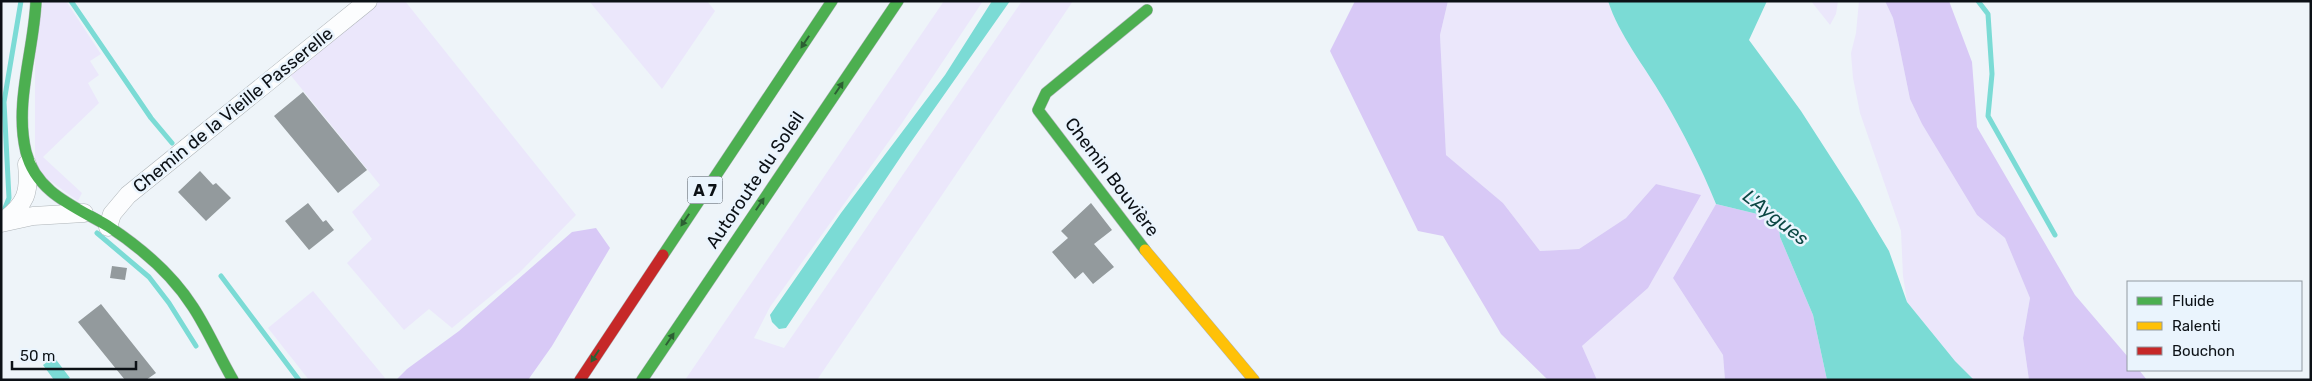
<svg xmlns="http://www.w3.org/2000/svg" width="2312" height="381" viewBox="0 0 2312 381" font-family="Rubik,sans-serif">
<rect width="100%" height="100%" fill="#eef4f9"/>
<path fill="#ebe7fb" d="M43,1h23l35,53 -11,7 9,14 -11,8 11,20 -56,54 39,36 -4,8 -43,-31v-118z
M380,1h25l171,214 -56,57 -68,56 -23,-19 -25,21 -57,-67 25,-24 -20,-27 28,-27 -92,-113z
M589,1h118l8,10 -53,78z
M944,1h39l-81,122 -132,184 -16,31 30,10 238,-347h51l-256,379h-132z
M1448,1h160c11,34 37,66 55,97 20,34 38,69 53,106l-43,74 50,77 2,25h-128l-15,-34 66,-58 52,-93 -44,-11 -30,34 -47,31 -39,2 -37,-48 -57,-48 -6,-120z
M1811,1h27l-2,13 -6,11z
M1859,1h26l8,17 5,22 12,59 12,25 55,91 28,23 25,60 -7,40 6,42h-55l-19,-19 -48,-59 -4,-26 -2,-45 -41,-118 -7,-35 -2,-25 5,-20z
M313,291l72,87 -2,2h-74l-41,-52z"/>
<path fill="#d8c9f6" d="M1355,1h93l-8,34 6,120 57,48 37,48 39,-2 47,-31 30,-34 45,11 -53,93 -66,58 15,34h-49l-47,-46 -58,-98 -25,-5 -88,-180z
M1885,1h64l23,61 5,65 98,168 53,62v13h11l8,10h-118l-6,-42 7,-40 -25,-60 -28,-23 -55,-91 -12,-25 -12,-59 -5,-22z
M1716,204l62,15 2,18 33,78 14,65h-102l-2,-25 -50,-77z
M596,228l14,20 -58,98 -24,34h-132l11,-11 52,-38 113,-99z"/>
<path fill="#7bdbd5" d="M992,1h18l-104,148 -120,179 -7,1 -7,-7 -2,-7 71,-102 104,-138z
M1608,1h159l-18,39 52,71 58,90 30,50 18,51 48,59 19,19h-147l-14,-65 -33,-78 -2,-18 -62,-15c-15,-37 -33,-72 -53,-106 -18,-31 -44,-63 -55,-97z
M54,357l16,21 -3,2h-13l-11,-15z"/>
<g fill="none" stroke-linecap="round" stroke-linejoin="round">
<path stroke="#7bdbd5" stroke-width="5" d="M71,1l80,117 21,25
M1978,1l10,13 4,60 -4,42 67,119
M5,208l4,-10 -5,-96 17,-101
M97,233l52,44 20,26 27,43
M221,276l78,104"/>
</g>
<path fill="#939a9d" d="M303,92l64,78 -29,23 -64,-77z
M200,171l13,14 3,-2 15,15 -25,23 -28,-29z
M308,203l15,19 3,-2 8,10 -25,20 -24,-29z
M1091,203l21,27 -18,14 20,23 -21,17 -10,-12 -8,7 -23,-27 16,-14 -7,-7z
M112,266l15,2 -2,12 -15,-2z
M101,304l55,69 -10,7h-21l-47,-58z"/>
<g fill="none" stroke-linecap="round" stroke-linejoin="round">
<g stroke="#aeb4b8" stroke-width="19">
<path id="street" d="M2,222c24,-18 28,-29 25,-58
M1,223l32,-7 51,-3
M108,227l4,-13 16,-19 240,-194"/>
</g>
<g stroke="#aeb4b8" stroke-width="12">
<path id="fast" d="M36,1c-2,49 -22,102 -10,151 10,41 50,55 82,74 32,21 64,48 85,81 15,23 26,49 40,73
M1145,250l-107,-140 8,-17 101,-83
M663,255l169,-254
M642,380l256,-379"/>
</g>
<g stroke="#aeb4b8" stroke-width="12">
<path id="slow" d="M1145,250l109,130"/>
</g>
<g stroke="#aeb4b8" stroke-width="12">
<path id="jam" d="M580,380l83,-125"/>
</g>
<use href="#street" stroke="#fcfdfe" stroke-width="18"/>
<use href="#fast" stroke="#4caf50" stroke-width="11"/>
<use href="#slow" stroke="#ffc107" stroke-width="11"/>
<use href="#jam" stroke="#c62828" stroke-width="11"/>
</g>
<defs><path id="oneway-solid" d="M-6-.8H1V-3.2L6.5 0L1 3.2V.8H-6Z" transform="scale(1.25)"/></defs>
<g fill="#2c6033">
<use href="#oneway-solid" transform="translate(805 42) rotate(124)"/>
<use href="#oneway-solid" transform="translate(839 88) rotate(-56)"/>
<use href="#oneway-solid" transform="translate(760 204) rotate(-56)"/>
<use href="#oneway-solid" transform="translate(685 220) rotate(124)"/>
<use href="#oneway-solid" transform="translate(670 339) rotate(-56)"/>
<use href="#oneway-solid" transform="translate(595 356) rotate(123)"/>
</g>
<g text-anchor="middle" stroke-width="5" stroke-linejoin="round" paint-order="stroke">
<rect fill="#eaf4fd" stroke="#4f555b" stroke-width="1" x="687.5" y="176.5" width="35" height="27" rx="4"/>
<g font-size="16" font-weight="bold" fill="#0c1116">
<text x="705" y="196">A 7</text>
</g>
<g font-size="18" fill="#0c1116" stroke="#eaf4fd">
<text transform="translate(233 110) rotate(-39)" y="6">Chemin de la Vieille Passerelle</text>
<text transform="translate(1112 177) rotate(53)" y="6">Chemin Bouvière</text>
<text transform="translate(755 180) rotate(-56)" y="6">Autoroute du Soleil</text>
</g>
<g font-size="19" font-style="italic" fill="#0c4844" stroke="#eaf4fd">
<text transform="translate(1776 217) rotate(38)" y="7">L'Aygues</text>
</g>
</g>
<rect width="2312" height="381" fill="none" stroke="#0c1116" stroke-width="5"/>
<rect x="2127" y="281" width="175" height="90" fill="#eaf4fd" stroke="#9199a1"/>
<rect x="2137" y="297" width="25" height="8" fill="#4caf50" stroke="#9199a1"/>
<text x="2172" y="306" font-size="15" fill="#0c1116">Fluide</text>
<rect x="2137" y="322" width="25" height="8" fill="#ffc107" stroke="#9199a1"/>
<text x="2172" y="331" font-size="15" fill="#0c1116">Ralenti</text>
<rect x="2137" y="347" width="25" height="8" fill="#c62828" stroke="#9199a1"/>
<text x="2172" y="356" font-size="15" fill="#0c1116">Bouchon</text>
<path d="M12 361v8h124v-8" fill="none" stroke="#0c1116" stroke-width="2.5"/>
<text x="20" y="361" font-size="15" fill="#0c1116" stroke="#eaf4fd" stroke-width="4" paint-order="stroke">50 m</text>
</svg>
